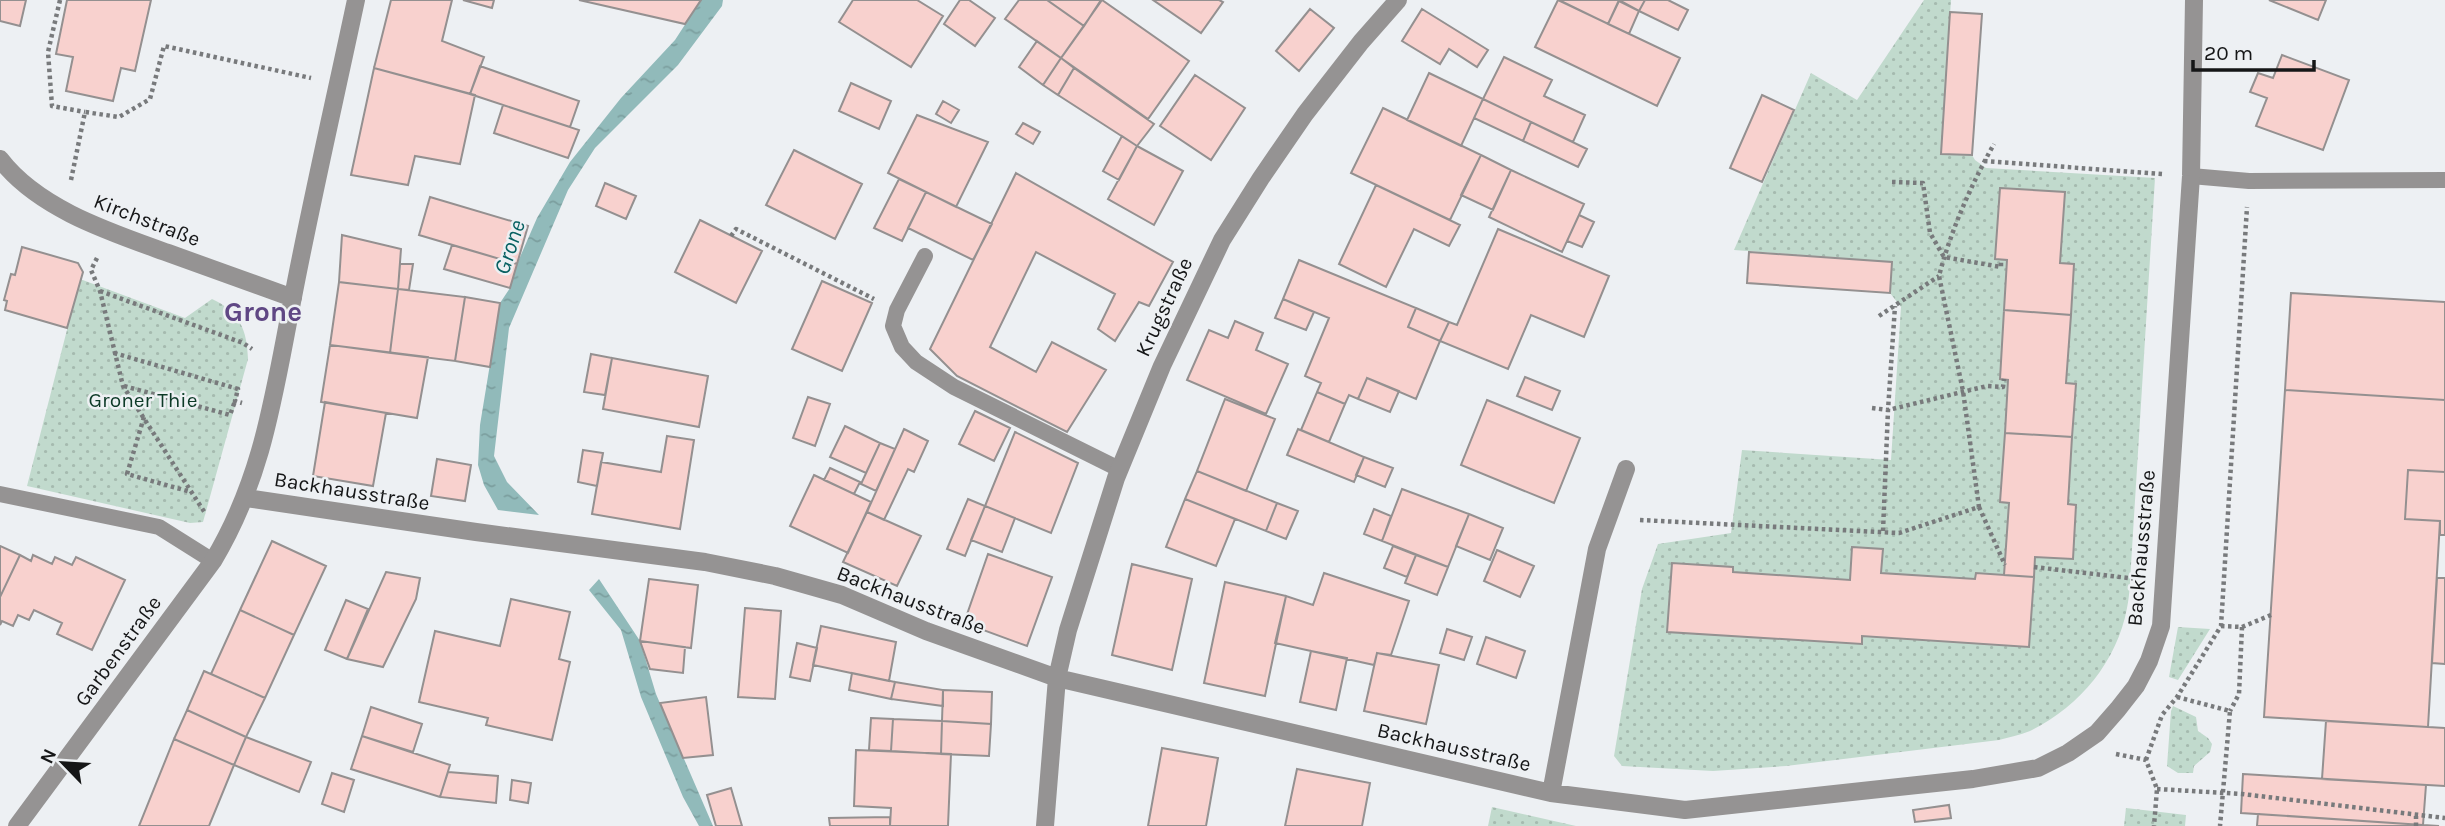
<svg xmlns="http://www.w3.org/2000/svg" width="2445" height="826" viewBox="0 0 2445 826" font-family="Karla,sans-serif">
<defs>
<pattern id="grass-dots" width="8" height="8" patternUnits="userSpaceOnUse" patternTransform="scale(1.75)"><rect width="8" height="8" fill="#c1dacd"/><path d="M2 2h.1M6 6h.1" fill="none" stroke="#a5baaf" stroke-width="1.8" stroke-linecap="round"/></pattern>
<pattern id="water-ripples" width="26" height="14" patternUnits="userSpaceOnUse" patternTransform="scale(1.75)"><rect width="26" height="14" fill="#91baba"/><path d="M2 4q2-2 4 0t4 0M15 11q2-2 4 0t4 0" fill="none" stroke="#7c9f9f"/></pattern>
</defs>
<rect width="100%" height="100%" fill="#edf0f3"/>
<path fill="url(#grass-dots)" d="M1924,0h27l-10,153 31,2 3,5 11,8 169,10 -24,387c-1,14 -1,29 -4,43 -10,54 -48,99 -97,123 -10,4 -21,6 -31,9l-213,26 -73,5 -91,-5 -8,-10 28,-167 16,-45 73,-11 11,-83 149,10 10,-153 -11,-14 2,-31 -158,-12 77,-177 46,27z
M80,279l105,39 27,-19c28,13 35,31 36,60l-45,163 -13,1 -163,-37z
M2178,627l32,2 -32,51 -9,-3z
M2173,706l23,11 2,14 10,7 4,6 -2,8 -16,14 -1,7h-15l-11,-7 4,-55z
M1492,807l84,19h-88z
M2126,808l60,7 -1,11h-61z"/>
<path fill="url(#water-ripples)" d="M701,0h22l-1,6 -44,59 -83,83 -27,42 -59,138 -15,128 13,26 32,33 -41,-5 -14,-25 -6,-20 2,-40 20,-122 10,-15 7,-24 20,-46 33,-56 51,-64 54,-58z
M599,579l41,62 16,53 57,132h-14l-16,-29 -42,-100 -20,-67 -32,-40z"/>
<path fill="#f8d1ce" stroke="#949090" stroke-width="2" d="M0,0h26l-6,26 -20,-5z
M67,0h84l-16,71 -14,-3 -8,33 -47,-10 7,-34 -17,-3z
M391,0h61l-10,41 42,16 -14,37 -96,-26z
M463,0h31l-2,8z
M579,0h122l-16,24z
M853,0h64l26,16 -32,51 -72,-45z
M960,0h9l26,18 -20,28 -31,-22z
M1019,0h28l37,26 -23,32 -56,-39z
M1047,0h54l-17,26z
M1102,0l87,61 -41,58 -87,-61z
M1153,0h66l4,2 -22,31z
M1558,0l122,58 -23,48 -122,-59z
M1559,0h60l-11,24z
M1619,0h26l-6,11z
M1645,0h23l20,10 -10,20 -39,-19z
M2269,0h57l-8,20z
M1619,1l20,10 -10,23 -21,-10z
M1310,9l24,19 -35,43 -23,-20z
M1422,9l66,41 -11,17 -28,-18 -9,15 -38,-23z
M1950,12l32,2 -10,141 -31,-1z
M1037,41l24,17 -18,27 -24,-18z
M2282,55l67,25 -26,70 -67,-24 11,-28 -17,-6 8,-19 15,5z
M1504,57l48,23 -8,16 41,19 -12,27 -90,-43z
M1061,58l13,10 -16,27 -15,-10z
M480,66l99,35 -9,26 -100,-33z
M374,68l101,27 -15,69 -45,-8 -7,29 -57,-10z
M1074,68l80,56 -17,22 -79,-51z
M1429,73l54,26 -22,47 -54,-26z
M1195,75l50,33 -34,52 -51,-34z
M851,83l40,18 -12,28 -40,-18z
M1762,95l32,15 -32,72 -32,-14z
M1483,99l48,23 -8,19 -49,-23z
M943,101l16,9 -8,13 -15,-9z
M503,105l76,25 -11,28 -74,-25z
M1383,108l98,47 -31,65 -99,-47z
M917,115l71,27 -32,65 -68,-34z
M1531,122l56,27 -9,18 -55,-26z
M1023,123l17,9 -7,12 -17,-10z
M1122,136l15,10 -18,34 -16,-9z
M1137,146l46,25 -29,54 -46,-26z
M794,150l68,34 -27,55 -69,-34z
M1481,155l30,15 -18,40 -32,-15z
M1511,170l73,34 -22,48 -73,-35z
M1016,173l157,89 -24,44 -10,-4 -24,39 -17,-12 17,-35 -79,-42 -46,95 46,25 16,-30 54,28 -39,62 -110,-56 -27,-27z
M899,179l27,13 -24,49 -28,-13z
M605,183l31,13 -10,23 -30,-13z
M1376,185l84,40 -11,21 -35,-17 -28,58 -47,-23z
M2000,188l65,4 -5,71 14,1 -3,51 -67,-5 3,-50 -12,-1z
M926,192l66,32 -19,36 -65,-32z
M430,197l98,29 -11,38 -98,-29z
M1579,215l15,7 -12,25 -15,-6z
M700,220l62,31 -26,52 -61,-31z
M1498,229l111,47 -25,61 -53,-22 -23,54 -68,-28 9,-19 8,3z
M342,235l59,14 -3,40 -59,-7z
M452,245l65,19 -7,24 -66,-19z
M22,247l56,16 5,9 -16,56 -62,-18 2,-9 -3,-1 7,-26 4,1z
M1749,252l143,10 -2,31 -143,-10z
M1299,260l117,48 -8,19 32,14 -24,58 -49,-21 -9,21 -9,-4 -4,9 -28,-12 4,-9 -16,-7 24,-58 -46,-19z
M400,264h13l-4,26 -11,-1z
M822,281l50,22 -30,68 -50,-22z
M339,282l59,7 -8,64 -60,-8z
M398,289l67,8 -10,64 -65,-8z
M2291,293l154,9v98l-160,-10z
M465,297l35,6 -10,64 -35,-6z
M1283,299l31,13 -8,18 -31,-12z
M1416,308l33,14 -9,19 -32,-14z
M2004,310l67,5 -5,68 10,1 -4,53 -67,-4 3,-53 -8,-1z
M1235,321l28,12 -7,17 32,14 -22,50 -79,-34 22,-50 19,8z
M330,345l98,12 -11,61 -96,-16z
M591,354l21,4 -7,37 -21,-3z
M612,358l96,18 -9,51 -96,-18z
M1525,377l35,14 -8,19 -35,-14z
M1367,378l32,13 -9,21 -32,-13z
M2285,390l160,10v72l-37,-2 -3,49 35,2 -12,206 -164,-10z
M1317,392l28,12 -16,38 -28,-12z
M808,397l22,7 -15,42 -22,-8z
M1225,399l50,20 -29,72 -49,-20z
M1487,400l93,38 -26,65 -93,-38z
M325,402l61,11 -13,73 -60,-10z
M975,411l35,17 -16,33 -35,-17z
M845,426l35,17 -14,30 -36,-16z
M904,429l24,12 -14,31 -6,-3 -24,51 -17,-8z
M1298,429l66,28 -10,25 -67,-27z
M1015,432l63,31 -27,70 -66,-27z
M2005,433l67,4 -4,67 8,1 -3,54 -38,-2 -1,20 -30,-2 5,-72 -9,-1z
M667,436l27,4 -14,89 -88,-15 9,-52 60,10z
M880,443l15,6 -19,42 -15,-7z
M583,450l20,3 -6,33 -19,-4z
M1364,457l29,11 -8,19 -29,-12z
M437,459l34,6 -6,36 -34,-5z
M830,468l30,14 -6,12 -30,-14z
M2408,470l37,2v63h-5v-14l-35,-2z
M1197,471l80,32 -11,28 -81,-32z
M814,475l57,27 -23,51 -58,-27z
M1402,489l67,25 -21,53 -66,-26z
M968,499l17,7 -20,50 -18,-7z
M1185,499l50,20 -19,47 -50,-19z
M1277,503l21,8 -12,28 -20,-8z
M985,506l30,12 -13,34 -31,-12z
M1374,509l17,7 -9,25 -18,-7z
M867,512l54,24 -24,50 -54,-24z
M1469,514l34,14 -13,32 -34,-14z
M272,541l54,25 -32,69 -54,-25z
M0,546l20,9 -20,42z
M1393,546l23,9 -9,22 -23,-9z
M1852,547l31,2 -2,24 94,6 1,-6 58,4 -5,70 -167,-11v8l-195,-12 5,-69 61,4v5l117,8z
M1497,550l37,16 -14,31 -36,-16z
M988,554l64,23 -25,69 -63,-23z
M20,555l11,6 2,-6 19,9 3,-7 17,8 4,-8 49,23 -33,70 -35,-16 5,-11 -28,-13 -5,10 -11,-5 -5,11 -11,-5 -2,4v-28z
M1416,555l32,12 -11,28 -32,-12z
M1132,564l60,15 -20,91 -60,-15z
M386,572l34,6 -4,21 -33,68 -36,-8z
M1324,573l85,28 -18,54 -14,-2 -3,12 -99,-22 11,-47 27,9z
M2437,578h8v86l-13,-1z
M649,579l49,6 -7,63 -51,-7z
M1225,582l61,14 -21,100 -61,-13z
M511,599l59,13 -11,47 11,3 -18,78 -66,-15 2,-7 -69,-16 16,-71 65,15z
M346,600l22,9 -21,50 -22,-9z
M745,608l36,3 -6,88 -37,-2z
M240,610l54,25 -29,63 -54,-24z
M821,626l75,16 -7,39 -76,-16z
M1447,629l25,8 -8,23 -24,-7z
M1486,637l39,14 -9,27 -39,-14z
M640,641l45,6 -2,26 -33,-4z
M797,643l20,5 -7,33 -20,-4z
M1311,651l36,7 -11,52 -36,-8z
M1377,653l62,12 -13,59 -62,-13z
M204,671l61,27 -19,39 -59,-27z
M852,673l43,9 -4,17 -42,-9z
M895,682l48,8v16l-52,-7z
M943,690l49,2 -1,32 -49,-3z
M706,697l7,58 -30,3 -23,-55z
M371,707l51,17 -9,28 -51,-16z
M187,710l59,27 -12,28 -60,-26z
M871,718l22,1 -2,32 -22,-1z
M893,719l49,2 -1,33 -50,-3z
M942,721l49,3 -2,32 -48,-2z
M2326,721l119,7v58l-123,-7z
M362,736l88,29 -10,32 -89,-28z
M246,737l65,25 -12,30 -65,-27z
M174,739l60,26 -25,61h-70z
M1162,748l56,10 -12,68h-58z
M856,750l95,4 -3,72h-58l1,-18 -37,-2z
M1297,769l73,14 -8,43h-77z
M448,772l50,4 -2,27 -56,-6z
M332,773l22,7 -10,32 -22,-8z
M2243,774l183,11 -3,40 -182,-12z
M512,780l19,3 -3,20 -18,-3z
M731,788l11,38h-26l-9,-31z
M1949,805l2,13 -36,4 -2,-12z
M2258,814l165,11 16,1h-182z
M890,817v9h-60l-1,-8z"/>
<g fill="none" stroke-linecap="round" stroke-linejoin="round">
<path stroke="#787a7c" stroke-width="4.5" stroke-dasharray="3.5 3.5" stroke-linecap="butt" d="M60,0l-12,52 4,54 33,6
M1984,161l178,13
M71,180l14,-68 34,5 31,-18 14,-53 147,32
M1892,182l31,1 7,50 14,24 57,10v-7
M731,236l5,-7 138,70
M97,258l-6,12 9,21 23,95 82,127
M100,291l143,52 9,6
M1879,316l60,-40
M114,353l124,36 -3,12 7,2
M124,386l106,29 5,-14
M1872,408l16,2 7,-104
M144,417l-17,57 64,18
M1979,507l26,58
M1640,520l259,13 80,-26 -16,-116 -24,-115c12,-46 32,-91 55,-132
M1883,531l5,-121 99,-24 16,1 1,-8
M2034,567l103,12
M2221,626l21,1 -3,67 -9,17
M2242,627l29,-12
M2177,697l53,14 -10,115
M2116,754l30,6 11,29 -3,37
M2146,760l16,-45 15,-18 44,-71 26,-419
M2157,789l85,5 203,24
M2416,826v-10"/>
<path stroke="#959393" stroke-width="16" d="M2191,176l58,5 196,-1
M925,256l-28,54 -4,16 9,21 14,15 38,25 165,82
M0,494l159,33 54,34"/>
<path stroke="#959393" stroke-width="18" d="M0,159c39,51 113,74 171,95 41,15 81,29 122,44
M246,498l230,34 229,30 70,14 67,19 84,36 131,47 494,115 134,17 288,-31 65,-11 30,-15 29,-20 21,-24 18,-23 13,-25 12,-35 30,-450 3,-176
M1551,793l46,-244 29,-80
M17,826l196,-265c51,-85 61,-169 80,-264 19,-99 42,-198 63,-297
M1045,826l12,-148 11,-48 48,-152 46,-112 60,-126 39,-62 44,-64 56,-72 37,-42"/>
</g>
<g text-anchor="middle" stroke-width="5" stroke-linejoin="round" paint-order="stroke">
<g font-size="21" fill="#151617" stroke="#edf0f3">
<text transform="translate(147 220) rotate(21)" y="7">Kirchstraße</text>
<text transform="translate(1164 307) rotate(-65)" y="7">Krugstraße</text>
<text transform="translate(352 491) rotate(9)" y="7">Backhausstraße</text>
<text transform="translate(2141 548) rotate(-85)" y="7">Backhausstraße</text>
<text transform="translate(911 600) rotate(21)" y="7">Backhausstraße</text>
<text transform="translate(118 651) rotate(-54)" y="7">Garbenstraße</text>
<text transform="translate(1454 747) rotate(13)" y="7">Backhausstraße</text>
</g>
<g font-size="21" fill="#0d3a27" stroke="#edf0f3">
<text x="143" y="407">Groner Thie</text>
</g>
<g font-size="23" font-style="italic" fill="#086162" stroke="#edf0f3">
<text transform="translate(509 247) rotate(-72)" y="8">Grone</text>
</g>
<g font-size="28" font-weight="bold" fill="#5f4784" stroke="#edf0f3">
<text x="263" y="321">Grone</text>
</g>
</g>
<g transform="translate(63 763) rotate(295)" stroke="#edf0f3" stroke-width="5" paint-order="stroke">
<path d="M0-5L12 26L0 18L-12 26Z" fill="#151617"/>
<text y="-10" font-size="19" font-weight="bold" text-anchor="middle" fill="#151617">N</text>
</g>
<path d="M2193 60v10h121v-10" fill="none" stroke="#151617" stroke-width="3.5"/>
<text x="2204" y="60" font-size="21" fill="#151617" stroke="#edf0f3" stroke-width="5" paint-order="stroke">20 m</text>
</svg>
